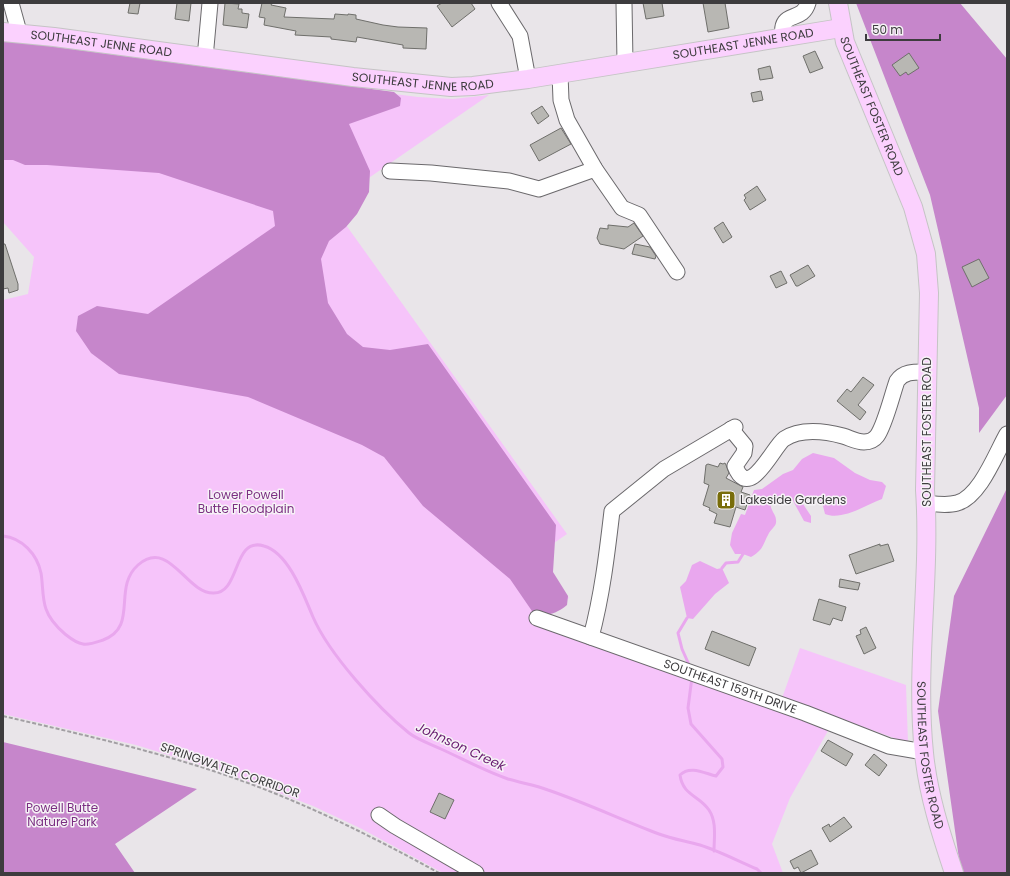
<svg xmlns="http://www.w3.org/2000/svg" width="1010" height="876" viewBox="0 0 1010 876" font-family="Poppins,sans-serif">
<rect width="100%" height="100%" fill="#e9e5e9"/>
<path fill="#f6c4fa" d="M9,44l409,53 35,2 36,-4 -158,109 236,330 -29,20 31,44 -24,16 284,115 -39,69 -18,46 11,29h-340l-81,-44 -49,-23 -52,-20 -50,-18 -75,-23 -133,-31v-414l25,-6 6,-37 -31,-35v-76z
M800,648l106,37 2,58 -126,-45z"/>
<path fill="#c686cb" d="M856,3h104l47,56v336l-28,38v-25l-49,-213z
M11,41l383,51 7,6 -1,8 -51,18 21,47 -1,21 -12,22 -11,13 -17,14 -8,18 7,44 19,31 16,13 27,3 38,-6 128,181 -3,47 15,24 -1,9c-11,9 -19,11 -33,9l-24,-35 -87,-73 -39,-49 -22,-12 -114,-48 -129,-23 -28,-21 -15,-22 2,-15 19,-10 51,8 127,-88 -2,-15 -114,-38 -112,-8h-22l-12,-5h-10v-118z
M1007,488v385h-46l-23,-162 16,-115z
M3,742l194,47 -82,55 20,29h-132z"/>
<path fill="#e9a7ee" d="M813,453l21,5 21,15 15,7 12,2 4,4 -4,13c-16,6 -40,22 -57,15l-3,-12 -9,-5 -8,1 -2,6 8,12v7l-7,-2 -12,-22 -9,-4 -13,5c0,11 6,14 6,20 1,6 -4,8 -7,13 -7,13 -5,16 -18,24l-8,-3h-8l-5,-9 2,-12 9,-19 4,1 9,-25 8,-1 21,-15 10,-4 9,-11z
M700,561l17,8 5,-1 7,15 -14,11 -22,25 -6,-1 -7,-31 6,-6 6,-16z"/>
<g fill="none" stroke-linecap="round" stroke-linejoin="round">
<path stroke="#e9a7ee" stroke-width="3" d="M3,536c19,2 34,18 38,37 2,11 1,25 5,36 3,9 12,19 19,25 5,4 11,9 18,10 6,1 14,-2 20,-4 36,-13 9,-52 35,-75 31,-27 48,28 75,28 28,1 19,-57 51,-47 25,7 40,50 49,71 16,37 65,91 96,116 9,7 22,11 32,16 22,10 44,22 67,30 13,4 27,6 40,11 38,13 74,30 111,44 13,5 27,7 41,11 19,6 38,16 57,24l4,4
M722,568l4,-5 12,-1 5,-8
M687,618l-9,15 4,16 8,18
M692,677l-4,31 3,16 31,35 1,8 -7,9c-12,-3 -26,-11 -36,-1 3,21 19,20 29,35 8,12 5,28 5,41"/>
</g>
<path fill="#b8b7b3" stroke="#6f6f6b" d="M130,3h10l-2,11 -10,-1z
M177,3h14l-2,18 -14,-2z
M225,3l14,1 -1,5h4v4l7,1 -2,14 -24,-3z
M262,3h10l-1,2 15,3 -2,9 50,2 1,-5 13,1v-1l8,1v4l27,6 15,2 29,1 -1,21 -23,-1v-3l-46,-8 -1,5 -25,-3v-2l-36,-2 1,-4 -32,-6 1,-7 -6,-1z
M442,3h29l4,6 -23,18 -15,-21z
M643,3h19l2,13 -18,3z
M703,3h22l4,25 -21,4z
M815,51l8,17 -13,5 -7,-17z
M909,53l10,15 -11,7 -2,-3 -6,4 -8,-11z
M770,66l3,12 -13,2 -2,-11z
M761,91l2,9 -10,2 -2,-9z
M542,106l7,10 -11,8 -7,-11z
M561,128l10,16 -32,17 -9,-16z
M757,186l9,14 -16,10 -6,-10 2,-2 -2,-3z
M723,222l9,15 -9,6 -9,-15z
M634,223l9,13 -19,13 -24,-5 -3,-6 3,-10 8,1v-4l20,2z
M3,244h2l13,40v6l-9,3 -1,-5 -5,1z
M635,244l15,3 6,9 -1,3 -23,-5z
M979,259l10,19 -17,9 -10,-20z
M808,265l7,11 -17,10h-2l-6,-11z
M781,271l6,12 -11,5 -6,-12z
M863,377l11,8 -16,20 8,7 -6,8 -23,-19 10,-12 4,3z
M720,463l3,1 2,-1 1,2 3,8 -3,5 17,9 -2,5 9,3 -5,15 -9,-3 -6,20 -16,-4 3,-9 -8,-4 1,-2 -7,-3 6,-20 -5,-2 2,-18 2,-1 10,3z
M880,544v2l8,-2 6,17 -38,13 -7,-19z
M840,579l20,4 -2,7 -19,-3z
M819,599l27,8 -4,14 -9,-3 -3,7 -17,-5z
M866,627l10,21 -12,6 -8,-18 5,-2 -1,-4z
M712,631l44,17 -7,18 -44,-17z
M828,740l25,14 -7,12 -25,-15z
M874,754l13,11 -8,11 -14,-11z
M439,793l15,7 -9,19 -15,-7z
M844,817l8,10 -22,15 -8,-14 7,-4 1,3z
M811,850l7,14 -17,9 -3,-6 -4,2 -4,-8z"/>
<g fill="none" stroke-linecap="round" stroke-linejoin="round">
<g stroke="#6b696c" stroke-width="17">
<g id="minor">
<path d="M11,3l8,29"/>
<path d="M499,3l21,33 8,43"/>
<path d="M624,3l1,60"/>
<path d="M783,37c-4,-28 19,-13 25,-34"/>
<path d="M205,58l5,-55"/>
<path d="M560,74l1,26 6,20 28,49 27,39 17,7 38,57"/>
<path d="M390,171l41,2 78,8 30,8 56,-20"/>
<path d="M731,429l14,17 -1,7 -9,13c14,37 38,-19 49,-27 16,-11 41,-8 59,-3 7,2 13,6 21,6 5,0 10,-2 13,-6 8,-11 15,-41 20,-55 7,-10 18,-9 30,-9"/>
<path d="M926,503c9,1 21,3 31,0 23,-6 39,-50 50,-69"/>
<path id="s1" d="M537,618l268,95 84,33 35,6"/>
<path d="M591,637c11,-41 16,-83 21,-126l52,-42 71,-42"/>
<path d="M379,815l16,11 81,47"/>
</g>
</g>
<g stroke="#c5c4c5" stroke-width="20">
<g id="major">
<path id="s2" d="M838,3l7,39 68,165 13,47 3,39 -4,197c6,87 -10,175 -1,263 4,41 17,81 30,120"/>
<path id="s3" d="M3,32l51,5 299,40 98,10 22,-1 55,-7 313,-51"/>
</g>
</g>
<path stroke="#a29fa3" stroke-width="2" stroke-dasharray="4 2" stroke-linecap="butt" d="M3,716c85,20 171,39 253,70 63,24 123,54 183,87"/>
<use href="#minor" stroke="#fff" stroke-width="15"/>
<use href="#major" stroke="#fbd1fe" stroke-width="18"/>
</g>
<defs>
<g id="building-square" transform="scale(1)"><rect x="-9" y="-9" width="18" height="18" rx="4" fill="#786d0a" stroke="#f6f3f6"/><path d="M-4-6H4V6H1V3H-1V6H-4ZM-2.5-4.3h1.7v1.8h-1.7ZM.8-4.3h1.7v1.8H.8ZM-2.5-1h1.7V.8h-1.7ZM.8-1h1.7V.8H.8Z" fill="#fff"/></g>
</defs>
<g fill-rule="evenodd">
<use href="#building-square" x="726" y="500"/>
</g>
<g text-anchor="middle" stroke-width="3" stroke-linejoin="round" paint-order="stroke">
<g font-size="12" fill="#3d3c3e" stroke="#f6f3f6">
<text dy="4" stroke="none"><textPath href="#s3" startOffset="99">SOUTHEAST JENNE ROAD</textPath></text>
<text dy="4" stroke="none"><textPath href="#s3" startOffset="747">SOUTHEAST JENNE ROAD</textPath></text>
<text dy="4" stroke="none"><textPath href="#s3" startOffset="423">SOUTHEAST JENNE ROAD</textPath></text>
<text dy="4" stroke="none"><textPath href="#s2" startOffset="109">SOUTHEAST FOSTER ROAD</textPath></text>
<text transform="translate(927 432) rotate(-90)" y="4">SOUTHEAST FOSTER ROAD</text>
<text dy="4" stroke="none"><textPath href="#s1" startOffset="205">SOUTHEAST 159TH DRIVE</textPath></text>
<text dy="4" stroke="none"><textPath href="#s2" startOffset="769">SOUTHEAST FOSTER ROAD</textPath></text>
<text transform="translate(230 770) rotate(19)" y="4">SPRINGWATER CORRIDOR</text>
</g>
<g font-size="12" fill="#7b2f82" stroke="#f6f3f6">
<text x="246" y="499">Lower Powell<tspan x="246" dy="14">Butte Floodplain</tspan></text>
<text x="62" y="812">Powell Butte<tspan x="62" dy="14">Nature Park</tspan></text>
</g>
<g font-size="12" fill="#3d3c3e" stroke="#f6f3f6" text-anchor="start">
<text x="740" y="504">Lakeside Gardens</text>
</g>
<g font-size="13" font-style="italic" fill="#681a6f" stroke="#f6f3f6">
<text transform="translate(461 746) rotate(25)" y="5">Johnson Creek</text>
</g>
</g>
<rect width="1010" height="876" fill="none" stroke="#3d3c3e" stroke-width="8"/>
<path d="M866 34v6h74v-6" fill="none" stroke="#3d3c3e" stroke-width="2"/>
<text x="872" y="34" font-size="12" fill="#3d3c3e" stroke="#f6f3f6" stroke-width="3" paint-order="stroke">50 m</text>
</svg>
